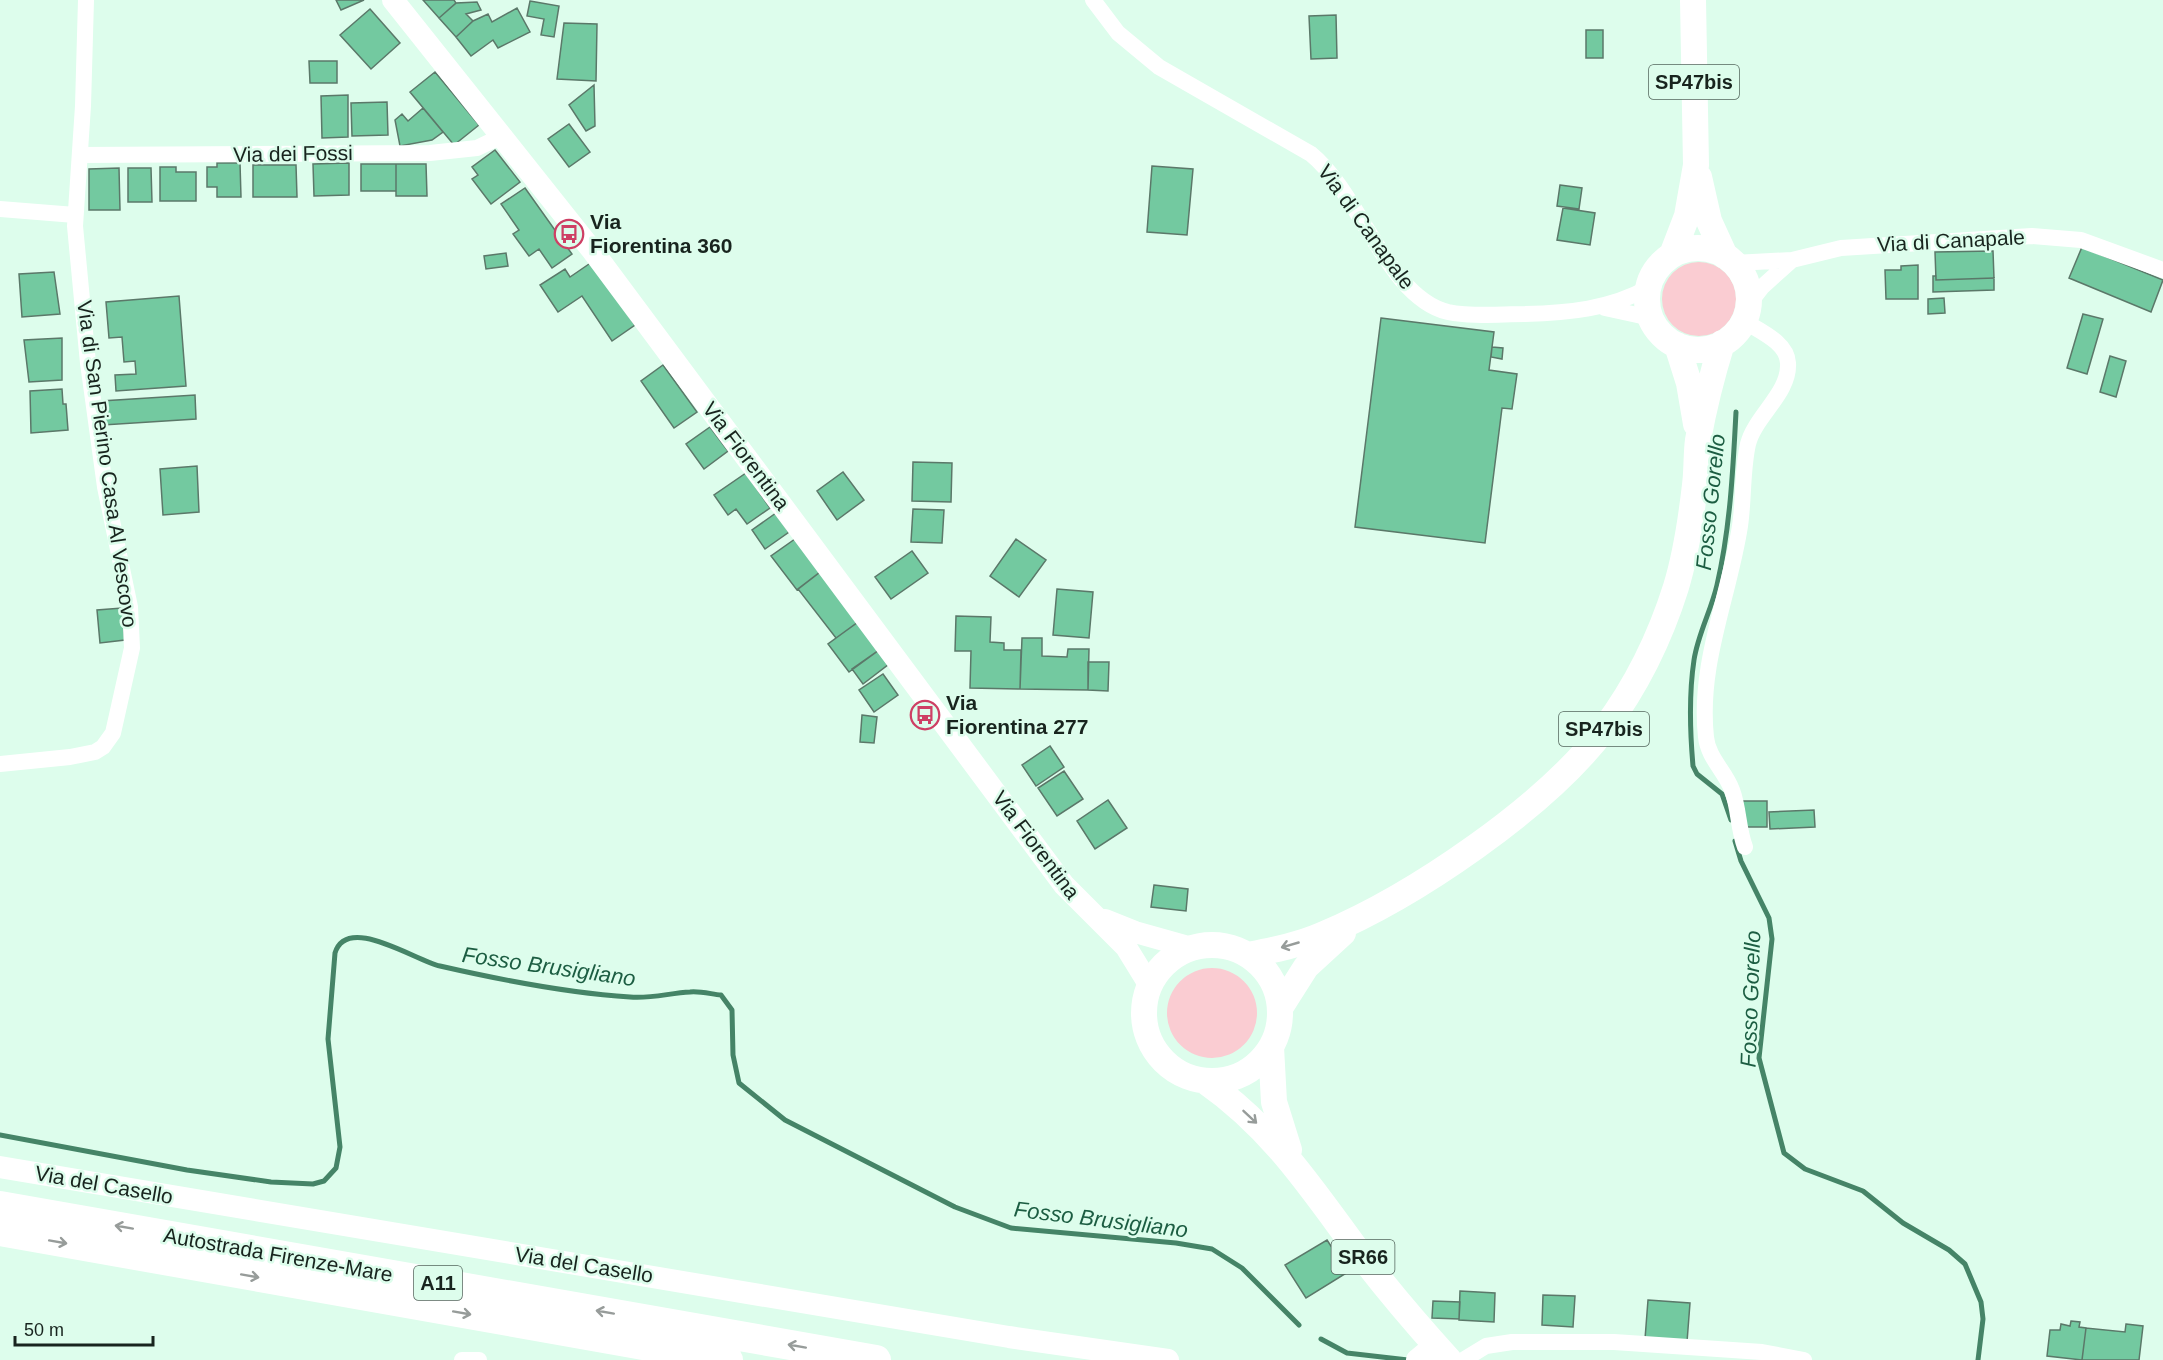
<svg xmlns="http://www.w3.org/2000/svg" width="2163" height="1360" viewBox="0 0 2163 1360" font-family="Helvetica,sans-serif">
<rect width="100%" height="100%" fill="#ddfdec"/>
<path fill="#faccd2" d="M1662 299a37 37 0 1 1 74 0a37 37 0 1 1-74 0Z
M1167 1013a45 45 0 1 1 90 0a45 45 0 1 1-90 0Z"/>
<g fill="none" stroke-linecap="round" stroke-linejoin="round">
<path stroke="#458467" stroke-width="5" d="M1731,820l-9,-26 -25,-20 -4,-8c-3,-34 -4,-73 1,-106 4,-26 17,-49 23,-75 13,-56 16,-114 19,-173
M1735,841l6,20 28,57 3,21 -13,119 25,95 21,16 58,22 40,32 46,27 16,14 16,38 2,17 -5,41
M0,1135l187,35 84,12 42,2 11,-3 12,-13 4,-21 -12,-108 7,-86c12,-39 79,7 105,13 61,14 127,27 190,31 20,2 40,-4 60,-5 10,-1 21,2 31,3l11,15 1,45 6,28 46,37 170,87 56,21 165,15 36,6 30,19 57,57
M1321,1339l26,14 61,7"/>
</g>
<path fill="#73c9a0" stroke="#5b7869" stroke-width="1.5" d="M336,0h28l-23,10z
M423,0h31l2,3 -17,15z
M530,1l29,5 -5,31 -13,-2 3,-16 -17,-3z
M477,2l4,8 -15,4 7,7 -17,16 -17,-19 17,-15z
M517,8l13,24 -32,16 -5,-8 -22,16 -15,-19 17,-16 15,-7 4,8z
M370,9l30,34 -29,26 -31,-34z
M1336,15l1,43 -26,1 -2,-43z
M564,23l33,1 -1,57 -39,-2z
M1586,30h17v28h-17z
M309,61h28v22h-27z
M435,72l44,53 -25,20 -44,-53z
M594,85l1,41 -9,5 -17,-26z
M348,95v42l-26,1 -1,-42z
M387,102l1,33 -36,1 -1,-33z
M423,108l20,24 -11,8 -32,6 -5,-26 7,-6 6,7z
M569,124l21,28 -21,15 -21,-28z
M495,150l25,32 -29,22 -19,-25 6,-4 -6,-8z
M217,163h23l1,34h-24v-10h-10v-20h10z
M349,163v32l-35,1 -1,-32z
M361,164h35v27h-35z
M396,164h30l1,32h-31z
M253,165h43l1,32h-44z
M1152,166l41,3 -6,66 -40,-3z
M160,167h16v5h20v29h-36z
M119,168l1,42h-31v-41z
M128,168h23l1,34h-24z
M1560,185l22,3 -3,21 -22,-3z
M525,188l47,66 -20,14 -13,-19 -10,7 -16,-22 6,-4 -18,-26z
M1563,208l32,5 -5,32 -33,-5z
M2082,247l81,33 -12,32 -82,-34z
M1993,251l1,27 -58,2 -1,-28z
M506,253l2,13 -22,3 -2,-13z
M592,262l43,63 -23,16 -30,-45 -24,16 -18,-27 25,-16 5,8z
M1918,265v34h-32l-1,-29h16v-4z
M54,272l6,42 -38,3 -3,-43z
M1933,276h3v4l58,-2v12l-61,2z
M179,296l7,90 -70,5 -1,-16 21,-1 -1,-13 -11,1 -2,-25 -13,1 -3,-36z
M1944,298l1,15 -17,1v-15z
M2083,314l20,5 -16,55 -20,-6z
M1381,318l113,14 -5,38 28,4 -5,35 -10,-1 -17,135 -130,-16z
M62,338v42l-33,2 -5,-42z
M1492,347l11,1 -1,11 -11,-2z
M2110,356l16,5 -10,36 -16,-5z
M663,365l34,47 -23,16 -33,-47z
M62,389l1,15h3l2,26 -37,3 -1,-42z
M195,395l1,24 -93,6 -2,-24z
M710,427l18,24 -24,18 -18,-25z
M913,462l39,1 -1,39 -39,-1z
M197,466l2,46 -36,3 -3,-46z
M843,472l21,28 -27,20 -20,-29z
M746,473l24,35 -23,16 -11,-15 -8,6 -14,-20z
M913,509l31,1 -2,33 -31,-1z
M776,513l13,19 -24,17 -13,-19z
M795,539l25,33 -23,18 -26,-34z
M1016,539l30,21 -27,37 -29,-21z
M912,551l16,22 -37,26 -16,-22z
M820,572l38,50 -22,16 -38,-49z
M1057,589l36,3 -4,46 -36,-3z
M122,608l3,32 -25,3 -3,-33z
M956,616l35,1 -1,25 14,1v7h17l-1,39 -50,-1 1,-37h-16z
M858,622l21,28 -30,22 -21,-28z
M1022,638h20v18l25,1 1,-8h21l-1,41 -68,-1z
M879,650l10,14 -26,20 -11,-15z
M1088,662h21l-1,29 -20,-1z
M883,674l15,21 -24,17 -15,-22z
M862,715l15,2 -3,26 -14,-1z
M1050,746l14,21 -28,19 -14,-21z
M1064,771l19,28 -26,17 -19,-28z
M1108,800l19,28 -32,21 -18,-28z
M1740,801h27v26h-26z
M1814,810l1,17 -45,2 -1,-17z
M1154,885l34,4 -2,22 -35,-4z
M1327,1240l21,32 -42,26 -21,-33z
M1460,1291l35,2 -1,29 -35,-2z
M1543,1295l32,1 -2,31 -31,-2z
M1648,1300l42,3 -3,39 -42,-3z
M1433,1301l27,1 -1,17 -27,-1z
M2071,1321l9,1 -1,5 7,1 -4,32 -35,-4 3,-26h10l1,-6 9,2z
M2126,1324l17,2 -4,34h-57l4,-32 39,4z"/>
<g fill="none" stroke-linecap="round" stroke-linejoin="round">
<path stroke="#fff" stroke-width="16" d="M1093,0l25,33 41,34 152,87c49,40 77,144 137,158 24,5 52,2 77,2 43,-1 85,-5 123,-26
M80,155l350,-2 47,-5 27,-13
M0,209l75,6
M1734,263l58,-3 49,-12 191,-12 49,4 82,30
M1748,305l14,-18 30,-27
M1605,308l46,10
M1744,321c15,10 43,21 44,42 2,30 -33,53 -40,81 -6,27 -4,55 -8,82 -11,71 -42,138 -34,211 2,21 19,34 26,53 7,18 6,39 13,57
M0,764l70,-7 25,-5 8,-5 10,-14 19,-85 -2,-41 -25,-120 -17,-124 -13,-137 8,-120 3,-106
M462,1360h17
M1463,1360l23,-14 26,-4h102l148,10 42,8"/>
<path stroke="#fff" stroke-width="22" d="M393,0l199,250 472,635 62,62 24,39
M1105,920l30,12 57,16
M0,1167l1009,170 159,23
M1417,1360l18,-15"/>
<path stroke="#fff" stroke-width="26" d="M1699,177l10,44 16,35
M1647 299a51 51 0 1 1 102 0a51 51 0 1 1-102 0Z
M1672,255l15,-39 9,-51 -3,-165
M1677,345l12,38 7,41
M1144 1013a68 68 0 1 1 136 0a68 68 0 1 1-136 0Z
M1248,955c25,-5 51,-10 74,-20 91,-38 224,-128 283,-207 32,-43 55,-90 71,-141 10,-33 15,-67 19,-102 2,-15 1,-30 3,-45 6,-33 14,-65 24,-97
M1280,1008l26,-41 37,-34
M1271,1047l3,55 15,48
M1205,1081c70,49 108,110 158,177 27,35 56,69 86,102"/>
<path stroke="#fff" stroke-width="30" d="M0,1206l876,154
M0,1231l728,129"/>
</g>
<defs><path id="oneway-shaft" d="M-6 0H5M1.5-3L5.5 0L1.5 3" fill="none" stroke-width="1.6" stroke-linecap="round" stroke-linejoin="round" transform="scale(1.5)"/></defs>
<g stroke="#979c9a">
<use href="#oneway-shaft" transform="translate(1290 945) rotate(164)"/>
<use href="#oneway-shaft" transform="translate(1250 1117) rotate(43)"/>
<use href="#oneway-shaft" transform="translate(124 1227) rotate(-170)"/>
<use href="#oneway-shaft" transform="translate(58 1242) rotate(10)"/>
<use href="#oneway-shaft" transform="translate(250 1276) rotate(10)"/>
<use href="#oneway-shaft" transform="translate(605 1312) rotate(-170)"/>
<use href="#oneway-shaft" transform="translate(462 1313) rotate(10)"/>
<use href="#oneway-shaft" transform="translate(797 1346) rotate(-170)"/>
</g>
<defs>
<g id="bus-ring" transform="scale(1.5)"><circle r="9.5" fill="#ddfdec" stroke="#ce3f64" stroke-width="1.5"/><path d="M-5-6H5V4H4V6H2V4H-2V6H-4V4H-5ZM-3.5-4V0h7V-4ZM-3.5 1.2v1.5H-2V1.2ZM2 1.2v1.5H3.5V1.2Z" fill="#ce3f64"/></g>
</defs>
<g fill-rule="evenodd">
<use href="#bus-ring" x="569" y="234"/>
<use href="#bus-ring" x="925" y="715"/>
</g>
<g text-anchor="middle" stroke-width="5" stroke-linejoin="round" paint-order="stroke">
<g fill="#ddfdec" stroke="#53655c" stroke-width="1.5">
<rect x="1649" y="65" width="90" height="34" rx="4.5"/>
<rect x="1559" y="712" width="90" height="34" rx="4.5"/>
<rect x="1331.5" y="1240" width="63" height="34" rx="4.5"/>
<rect x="414" y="1266" width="48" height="34" rx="4.5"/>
</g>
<g font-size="20" font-weight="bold" fill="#18241e">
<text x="1694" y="89">SP47bis</text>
<text x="1604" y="736">SP47bis</text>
<text x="1363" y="1264">SR66</text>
<text x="438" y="1290">A11</text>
</g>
<g font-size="21" fill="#18241e" stroke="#ddfdec">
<text transform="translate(293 154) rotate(-1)" y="7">Via dei Fossi</text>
<text transform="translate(1366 227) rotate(54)" y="7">Via di Canapale</text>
<text transform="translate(1951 241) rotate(-3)" y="7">Via di Canapale</text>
<text transform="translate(746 456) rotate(53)" y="7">Via Fiorentina</text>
<text transform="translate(107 464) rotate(82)" y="7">Via di San Pierino Casa Al Vescovo</text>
<text transform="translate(1036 845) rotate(53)" y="7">Via Fiorentina</text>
<text transform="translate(104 1185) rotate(10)" y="7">Via del Casello</text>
<text transform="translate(278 1255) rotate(10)" y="7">Autostrada Firenze-Mare</text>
<text transform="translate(584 1265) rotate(9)" y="7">Via del Casello</text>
</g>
<g font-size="21" font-weight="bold" fill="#18241e" stroke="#ddfdec" text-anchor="start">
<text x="590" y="229">Via<tspan x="590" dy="24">Fiorentina 360</tspan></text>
<text x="946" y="710">Via<tspan x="946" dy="24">Fiorentina 277</tspan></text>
</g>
<g font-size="22" font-style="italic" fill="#1c5d42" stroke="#ddfdec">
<text transform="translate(1710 502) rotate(-84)" y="8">Fosso Gorello</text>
<text transform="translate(549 966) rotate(8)" y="8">Fosso Brusigliano</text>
<text transform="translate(1750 999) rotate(-88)" y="8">Fosso Gorello</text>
<text transform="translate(1101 1219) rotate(7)" y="8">Fosso Brusigliano</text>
</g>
</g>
<path d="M15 1336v9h138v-9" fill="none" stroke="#18241e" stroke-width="3"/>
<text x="24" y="1336" font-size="18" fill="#18241e" stroke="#ddfdec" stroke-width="4.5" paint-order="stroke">50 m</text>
</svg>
